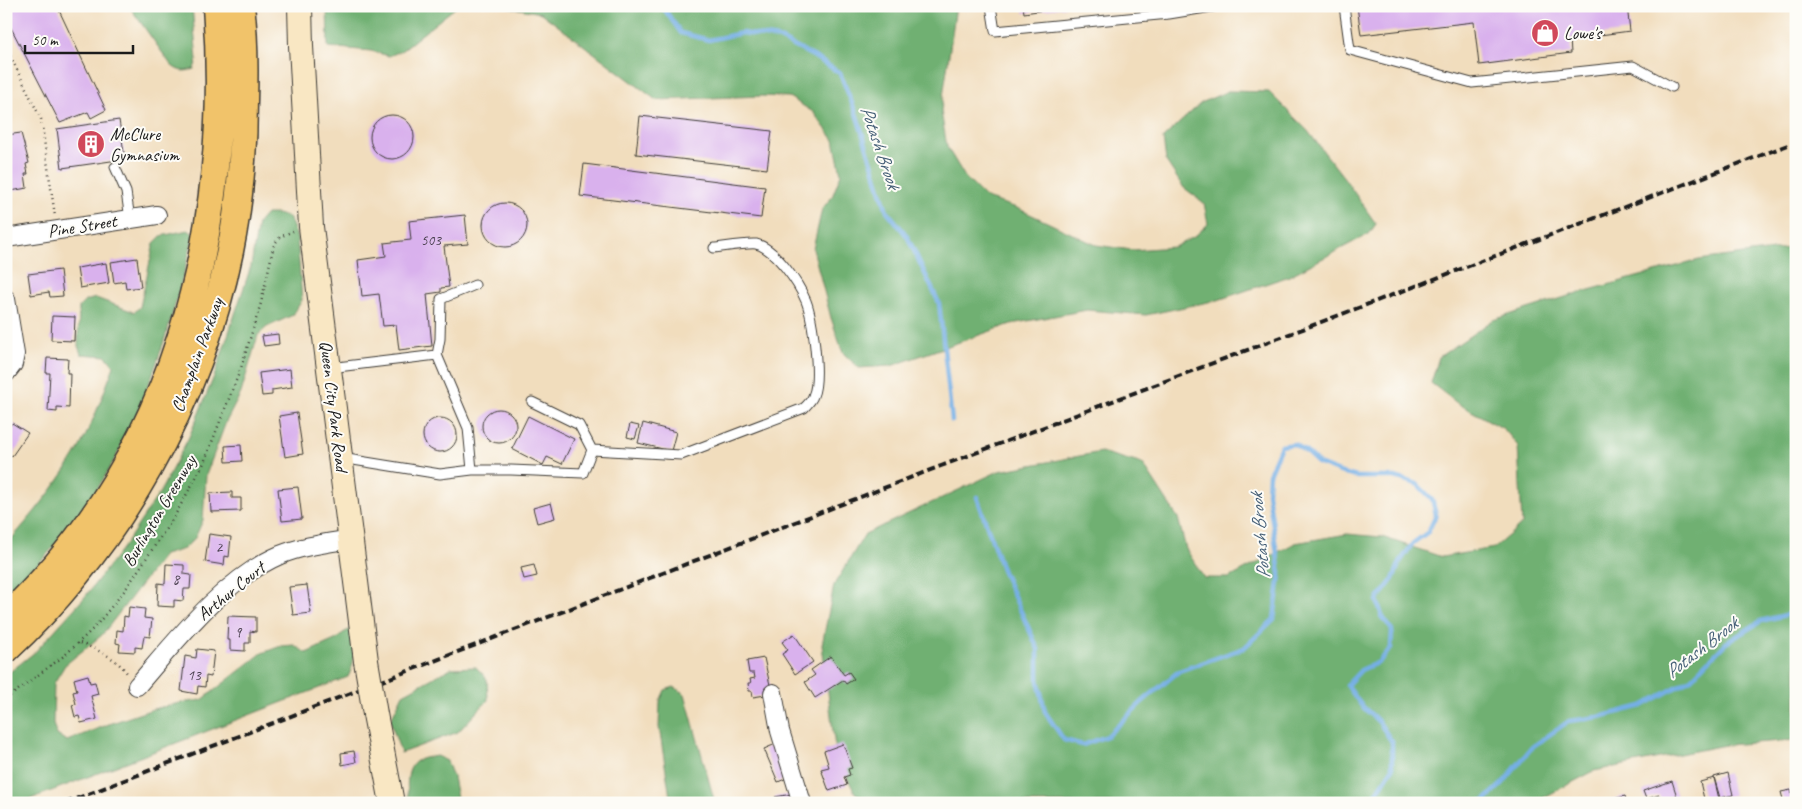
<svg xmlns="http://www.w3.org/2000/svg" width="1802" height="809" viewBox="0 0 1802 809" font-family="Caveat,sans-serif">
<rect width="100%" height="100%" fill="#fdfcf7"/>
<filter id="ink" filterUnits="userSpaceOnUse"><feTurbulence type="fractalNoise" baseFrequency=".02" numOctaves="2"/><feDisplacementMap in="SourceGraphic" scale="10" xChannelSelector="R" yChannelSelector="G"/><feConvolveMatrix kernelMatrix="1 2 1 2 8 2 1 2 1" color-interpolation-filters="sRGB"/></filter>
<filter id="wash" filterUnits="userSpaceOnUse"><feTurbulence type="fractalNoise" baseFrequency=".0096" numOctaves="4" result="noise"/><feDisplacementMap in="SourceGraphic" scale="20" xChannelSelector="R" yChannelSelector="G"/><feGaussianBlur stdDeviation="1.12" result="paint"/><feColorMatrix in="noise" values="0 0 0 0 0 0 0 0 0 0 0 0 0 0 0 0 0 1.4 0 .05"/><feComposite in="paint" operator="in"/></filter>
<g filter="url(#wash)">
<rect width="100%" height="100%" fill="#f1ddbd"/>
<path fill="#6fb072" stroke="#466647" d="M129,6h63l5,54 -3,9c-10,3 -15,3 -23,-4z
M327,6h132l-3,1 -55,44 -12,5 -18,-5 -43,-4z
M504,6h452l-15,105 6,36 18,30 21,21 31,10 79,37 36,5 42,-3 20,-10 14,-13 -4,-21 -21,-16 -17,-26 -3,-23 38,-35 27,-12 41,1 38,38 38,49 31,45 -7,10 -80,42 -71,24 -72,15 -59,-5 -76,14 -120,42 -32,2 -16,-15 -12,-35 -18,-69 9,-40 10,-12 9,-23 -7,-34 -21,-28 -24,-15 -27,-1 -106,4 -115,-87z
M266,214h11l12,3 8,20 5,63 -9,15 -26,12 -9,8 -17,58 -15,29 -20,53 -3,45 -8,18 -11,11 -20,6 -62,80 -37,30 -11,18 -1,41 4,11 10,6 42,-17 44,-15 27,-6 22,-3 60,-47 19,-7 13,-1 12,8 31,-14 6,-6 8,-4c2,19 6,31 -3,48l-328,126h-14v-128l29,-23 49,-54 43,-56 33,-50 29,-55 26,-63 36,-108 7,-43z
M188,230l6,4c-25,99 -52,193 -112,278 -22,30 -49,58 -76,85v-52c25,-28 48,-56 68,-88 17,-28 28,-60 40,-91l-8,-10 -25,-2 -3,-8 1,-39 6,-6 11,-3 38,14 6,-5 14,-64 7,-7z
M1796,247v493l-71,5 -131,26 -61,32h-661l-17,-10 -19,-38 -14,-110 12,-60 31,-51 134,-63 102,-19 42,12 35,54 8,31 18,29h25l66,-35 52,-9 35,3 60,20 52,-9 28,-24 -4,-78 -14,-17 -47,-26 -26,-20 8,-26 54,-37 85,-27 121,-33z
M476,667l11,12 1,21 -30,32 -57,21 -11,-32 13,-27 48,-26z
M674,687l11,7 30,109h-44l-12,-76 1,-26 5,-11z
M437,756l10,5 6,16 5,26h-49c-2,-15 -5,-38 12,-44 5,-2 11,-2 16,-3z"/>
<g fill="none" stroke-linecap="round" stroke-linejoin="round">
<path stroke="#75afe5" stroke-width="4.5" d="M331,6h13
M662,6l19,27 28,7 33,-7 36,5 35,18 27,17 16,40 31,98 20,25 32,67 13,118
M977,497l26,75 35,77v30l7,33 19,28 19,5 24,-9 35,-34 37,-31 65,-23 30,-29 6,-45 -12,-81 1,-19 12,-28 13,-2 11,7 14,13 26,10 12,3h38l22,7 15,15 4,16 -8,17 -15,11 -13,19 -7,17 -16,21 5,16 10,14 -1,18 -12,14 -18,8 -14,15 14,20 18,17 13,20v27l-18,28v6
M1482,803l21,-20 29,-36 37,-26 30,-4 43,-11 49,-27 35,-36 35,-22 33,-8 2,1"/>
</g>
<g id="blocks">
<path fill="#d9b1ed" d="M6,6h51l49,104 -15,8 -3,-6 -28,11 -54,-105z
M1023,6h42v1l-41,6z
M1357,6h270l3,25 -60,8 1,14 -92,12 -5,-43 -113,13z
M370 137a22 22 0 1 1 44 0a22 22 0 1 1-44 0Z
M640,116l132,15 -5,38 -131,-15z
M119,120l6,39 -63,9 -5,-39z
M21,133l8,30 -3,1 2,10h-3l2,14 -16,3 -3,-15h-2v-41z
M584,164l181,23 -4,31 -181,-22z
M483 225a22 22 0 1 1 44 0a22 22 0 1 1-44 0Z
M465,215l3,29 -24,2 5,41 -8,1v4l-14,2 5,52 -33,4 -3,-25 -13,1 -4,-32 -17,2 -4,-36 28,-4 -2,-13 27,-3 -2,-19z
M137,258l4,29 -15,2 -1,-8 -11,2 -3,-21z
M106,263l3,20 -29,5 -3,-20z
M60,270l3,26 -13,1 -1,-5 -18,3 -3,-21z
M52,316l23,1 -1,24 -23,-1z
M278,334l1,10 -15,2 -2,-10z
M47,358l21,1 -1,14h3l-1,35 -12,-1v5l-9,-1 2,-38h-4z
M290,369l2,18 -20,3v5l-10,1 -3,-23z
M482 426a17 17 0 1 1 34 0a17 17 0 1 1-34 0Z
M297,413l6,41 -18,3 -6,-41z
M528,416l46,23 -12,25 -15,-7 -4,8 -31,-16z
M423 435a17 17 0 1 1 34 0a17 17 0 1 1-34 0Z
M12,423l16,10 -16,23 -6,-4v-21z
M643,423l33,9 -5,19 -33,-8z
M630,424l9,2 -4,13 -8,-2z
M241,445l1,16 -16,1 -1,-16z
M298,487l4,32 -20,2 -4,-32z
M232,492v6h9v13l-30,1 -1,-19z
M551,503l4,15 -18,5 -4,-15z
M209,534l22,3 -2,20 -4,-1 -1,9 -19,-3z
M166,564l18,1v9l7,1 -1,14h-6l-1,12 -9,-1v7l-17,-1 1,-23 7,1z
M534,565l3,11 -13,3 -3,-11z
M307,585l4,28 -18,2 -4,-28z
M129,607l16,2 -1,9 8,1 -2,18 -6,-1 -2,12 -7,-1v5l-16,-1 1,-7 -4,-1 1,-13 6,1 1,-15 4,1z
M228,616l28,1v15l-6,-1v12h-5v8l-15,-1v-10h-3z
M794,634l19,28 -18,12 -13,-20 6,-4 -6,-8z
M197,649l17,2 -3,26 -5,-1 -1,11 -7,-1 -1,8 -16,-3 4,-35 11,2z
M831,656l13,19 5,-3 5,7 -8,5 -3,-4 -28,18 -10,-16 10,-7 -4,-5z
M764,658l8,36 -19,3 -1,-6h-3l-1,-8h3l-1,-4 5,-1 -1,-5h-5l-2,-12z
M88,675l2,8 5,-1 3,12 -7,2 6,23 -16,4 -2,-7 -4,1 -3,-12 4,-1 -3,-12 4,-1 -3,-12z
M778,743l14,33 -14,6 -14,-33z
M843,744l9,24 -4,1 2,6 -6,2 3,8 -18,6 -8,-22 8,-2 -5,-16z
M354,751l2,11 -14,3 -1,-12z
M1728,773l5,22 -13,3 -6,-21z
M1714,778l6,25h-15l-5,-21z
M1672,781l7,22h-17l-3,-8 -13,4 -3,-8z
M1791,790l3,13h-10l-3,-11z
M792,794l9,9h-25l-1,-6z
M1625,796l2,7h-16l-1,-3z"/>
</g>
</g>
<g filter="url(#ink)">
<use href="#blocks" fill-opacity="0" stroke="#3c3934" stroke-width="1"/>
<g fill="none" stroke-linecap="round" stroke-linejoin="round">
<g stroke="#3c3934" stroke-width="11">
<path id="lane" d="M991,6l4,25 174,-17
M1168,6l1,8 49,-8
M1344,6l6,44 122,33 161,-17 39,21
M115,167l11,25 4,27
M437,355l3,-16 1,-40 34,-14
M329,368l108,-13 31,73 4,42
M532,402l47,23 13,25
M341,458l99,16 32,-4h39l72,3 9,-23 89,5 123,-47c3,-3 8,-8 9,-12 8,-17 0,-77 -7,-95 -7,-17 -31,-53 -50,-57 -9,-1 -32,3 -42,4"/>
</g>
<g stroke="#3c3934" stroke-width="20">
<path id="street" d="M6,238l151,-23
M6,299l9,55 -2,10 -7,9
M137,686c39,-45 87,-107 143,-131 22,-9 47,-12 71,-16
M773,693l7,38 22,72"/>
</g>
<g stroke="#3c3934" stroke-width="26">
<path id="secondary" d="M300,6l1,40 10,181 55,434
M375,714l17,89"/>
</g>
<g stroke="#3c3934" stroke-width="29">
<path id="primary" d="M6,617c169,-158 227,-386 210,-611
M6,650c114,-106 193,-247 224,-399 10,-49 14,-100 14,-150 1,-32 1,-64 -3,-95"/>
</g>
<path stroke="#3c3934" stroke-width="2.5" stroke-dasharray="1 4" stroke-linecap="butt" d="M6,47l35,72 14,97
M80,643c18,7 35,14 47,30
M6,699l59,-44 30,-28 30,-37 49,-73 29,-52 38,-97 20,-65 13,-58 6,-8 13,-6"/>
<use href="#lane" stroke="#fff" stroke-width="9"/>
<use href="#street" stroke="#fff" stroke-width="18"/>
<use href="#secondary" stroke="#f9e7c3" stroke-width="24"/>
<use href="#primary" stroke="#f1c36a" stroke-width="26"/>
<path stroke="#1c1c1c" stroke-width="4" stroke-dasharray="8 4" stroke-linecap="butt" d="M65,803l876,-337 855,-324"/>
<g stroke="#3c3934" stroke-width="26" stroke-linecap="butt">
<path id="secondary-bridge" d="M366,661l9,53"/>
</g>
<use href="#secondary-bridge" stroke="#f9e7c3" stroke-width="24"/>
</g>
</g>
<defs>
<g id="shop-disc" transform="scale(1.4375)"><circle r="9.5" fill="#d1495b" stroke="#fdfcf7"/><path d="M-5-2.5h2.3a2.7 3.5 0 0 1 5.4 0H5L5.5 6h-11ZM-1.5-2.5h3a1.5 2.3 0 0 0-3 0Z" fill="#fff"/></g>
<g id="building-disc" transform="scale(1.4375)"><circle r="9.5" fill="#d1495b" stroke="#fdfcf7"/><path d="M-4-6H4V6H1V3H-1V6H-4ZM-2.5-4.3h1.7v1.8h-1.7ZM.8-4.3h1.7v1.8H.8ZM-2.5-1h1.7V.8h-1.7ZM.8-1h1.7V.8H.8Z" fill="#fff"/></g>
</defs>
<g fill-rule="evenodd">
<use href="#shop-disc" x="1545" y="33"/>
<use href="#building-disc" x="91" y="144"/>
</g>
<g text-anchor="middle" stroke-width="4" stroke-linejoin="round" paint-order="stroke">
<g font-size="15" fill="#4b4150">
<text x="431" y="245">503</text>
<text x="219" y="552">2</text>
<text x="176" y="584">8</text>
<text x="238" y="637">9</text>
<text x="194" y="680">13</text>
</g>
<g font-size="18" fill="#1c1c1c" stroke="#fdfcf7" text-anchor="start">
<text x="1564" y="39">Lowe's</text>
<text x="110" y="140">McClure<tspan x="110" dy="21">Gymnasium</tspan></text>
</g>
<g font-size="18" fill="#1c1c1c" stroke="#fdfcf7">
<text transform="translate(82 226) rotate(-9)" y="6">Pine Street</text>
<text transform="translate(197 355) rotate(-70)" y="6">Champlain Parkway</text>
<text transform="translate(334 406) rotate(83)" y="6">Queen City Park Road</text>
<text transform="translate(159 511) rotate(-59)" y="6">Burlington Greenway</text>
<text transform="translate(231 591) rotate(-39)" y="6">Arthur Court</text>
</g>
<g font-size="19" font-style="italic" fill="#445e76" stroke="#fdfcf7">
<text transform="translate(881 147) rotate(71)" y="7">Potash Brook</text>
<text transform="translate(1259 536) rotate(-95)" y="7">Potash Brook</text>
<text transform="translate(1701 647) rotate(-38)" y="7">Potash Brook</text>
</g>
</g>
<rect width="1802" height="809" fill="none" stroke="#fdfcf7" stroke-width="25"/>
<path d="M25 45v8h108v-8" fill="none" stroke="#1c1c1c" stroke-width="2.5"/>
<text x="32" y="45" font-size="15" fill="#1c1c1c" stroke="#fdfcf7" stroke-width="4" paint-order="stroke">50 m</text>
</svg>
